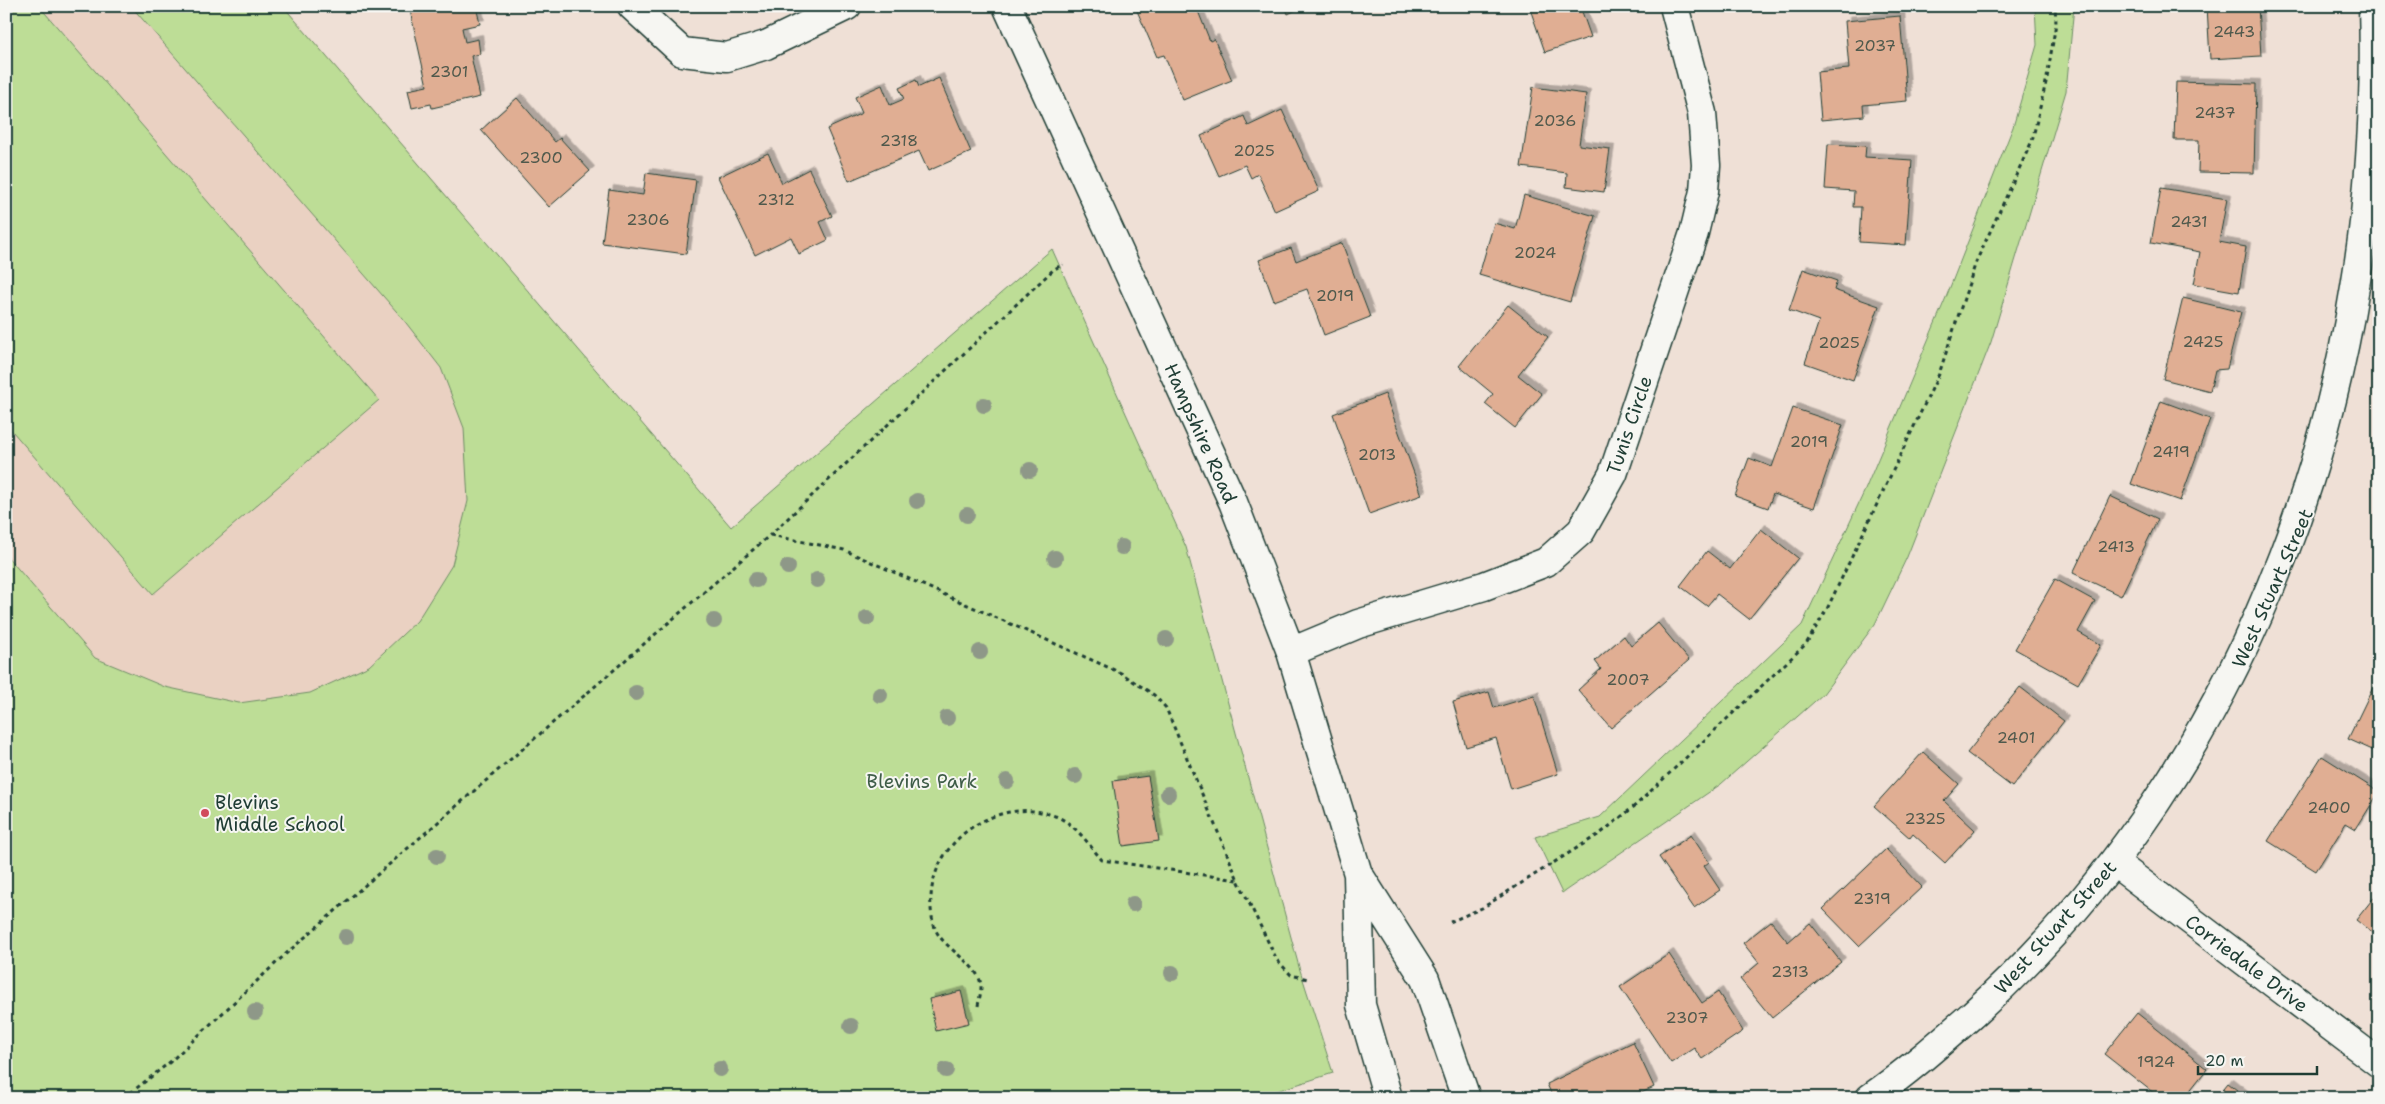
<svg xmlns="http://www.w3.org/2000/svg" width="2385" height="1104" viewBox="0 0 2385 1104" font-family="'Shantell Sans',sans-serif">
<defs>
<filter id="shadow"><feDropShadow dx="4.5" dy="-4.5" stdDeviation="0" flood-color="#0004"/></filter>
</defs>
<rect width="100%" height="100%" fill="#efe0d6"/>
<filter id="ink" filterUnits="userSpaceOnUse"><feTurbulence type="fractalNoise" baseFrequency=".02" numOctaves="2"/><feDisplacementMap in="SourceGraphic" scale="10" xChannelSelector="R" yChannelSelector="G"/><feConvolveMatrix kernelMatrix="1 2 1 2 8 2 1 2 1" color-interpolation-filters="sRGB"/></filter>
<g filter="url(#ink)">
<path fill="#ead1c2" d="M6,6h278l448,522 -726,570z"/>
<path fill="#bddd96" stroke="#6e8d65" d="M6,6h33l340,394 -226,194 -147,-170z
M131,6h152l448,521 321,-278 134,298 113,420 34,106 -78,25h-1249v-543l89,103 70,29 74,16 71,-10 59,-27 48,-45 35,-56 16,-64 -4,-73 -23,-60 -38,-49z
M2035,6h39l-8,85 -75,251 -84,215 -32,67 -52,70 -102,90 -159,109 -27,-56 65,-20 202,-192 63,-135 82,-195 66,-168 24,-82z"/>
<path fill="#e0ae93" stroke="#1f3d34" filter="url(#shadow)" d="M409,6h67l4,18 -18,4 3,14 13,-3 2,15 -9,2 9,41 -48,11 -1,-4 -19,4 -4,-18 19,-4z
M1135,6h61l14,35 4,-2 18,41 -49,20 -19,-45 -7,2z
M1285,6h19l-16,8z
M1529,6h51l11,31 -46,15z
M2207,6h51l3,50 -51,3z
M1900,16l7,85 -44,4 1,11 -43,4 -4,-48 32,-3 -4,-48z
M939,78l32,74 -43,19 -9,-20 -70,30 -22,-52 35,-16 -7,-16 27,-12 8,20 14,-6 -5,-11 17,-8 3,7z
M2176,82l80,2 -2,89 -56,-1 1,-32h-25z
M1533,87l53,7 -7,51 31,4 -6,43 -38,-5 1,-14 -46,-6z
M517,98l38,44 5,-4 30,33 -41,36 -68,-77z
M1282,110l37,81 -44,20 -17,-37 -7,4 -6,-13 -26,11 -18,-40 43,-20 4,10z
M1828,144l38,2 -1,11 47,3 -6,85 -47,-3 2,-35h-8l1,-16 -29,-2z
M768,153l14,30 27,-14 23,47 -12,6 8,18 -29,14 -8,-17 -36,18 -37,-78z
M646,173l50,7 -10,74 -84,-11 7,-53 34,5z
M2161,188l66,11 -8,43 27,5 -7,45 -45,-8 6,-32 -49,-9z
M1524,195l71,21 -25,86 -91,-27 15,-52 21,6z
M1342,243l28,74 -46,18 -17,-46 -33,12 -15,-41 32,-12 5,13z
M1803,269l34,12 -3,9 45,16 -26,74 -48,-17 14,-42 -30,-11z
M2183,298l58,14 -14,57 -12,1 -5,21 -47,-12z
M1508,305l40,32 -30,38 24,19 -27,34 -30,-24 8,-10 -34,-28z
M1385,394l37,101 -53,19 -36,-100z
M2161,401l49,18 -30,82 -49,-17z
M1793,408l50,17 -29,83 -41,-14 -5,14 -33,-12 14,-38 23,9z
M2110,496l48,23 -37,77 -48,-23z
M1761,529l37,29 -49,61 -32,-25 -10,12 -27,-20 27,-35 23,18z
M2055,579l40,22 -17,31 23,13 -23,39 -63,-35z
M1658,623l31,37 -78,68 -33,-38 23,-21 -6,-8 29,-25 7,10z
M2379,675v78l-31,-14z
M2020,687l44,34 -52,66 -45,-34z
M1489,692l5,16 40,-12 24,78 -47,15 -15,-51 -30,9 -13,-45z
M1923,752l36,32 -15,17 31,29 -30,33 -32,-29 -3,4 -36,-32z
M2322,756l57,36 -23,37 -10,-6 -30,48 -48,-30z
M1148,776l11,65 -36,5 -10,-65z
M1691,835l18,27 -5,4 16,24 -26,18 -35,-51z
M1886,849l36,38 -63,59 -36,-37z
M2379,891v47l-23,-18z
M1771,921l17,21 22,-19 31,39 -69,56 -32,-39 19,-16 -16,-20z
M1669,954l33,49 16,-11 25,39 -41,28 -8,-11 -23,15 -51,-76z
M961,991l8,32 -33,8 -7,-32z
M2137,1013l70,56 -23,29h-24l-56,-44z
M1633,1042l21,45 -23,11h-78l-6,-14z
M2228,1083l19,15h-31z"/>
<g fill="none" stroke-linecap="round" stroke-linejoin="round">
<g stroke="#1f3d34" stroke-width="31">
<path id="street" d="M632,6l50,46 45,5 39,-12 81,-39
M1007,6l226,496 58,150 67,222 3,131 27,93
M1291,652l67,-28 126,-38 62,-24 35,-31 32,-57 81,-241 10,-42 2,-26 -4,-52 -28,-107
M2115,863l264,200
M1359,875l66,104 41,119
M1870,1098c36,-25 70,-55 103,-84 281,-253 412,-632 400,-1008"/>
</g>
<path stroke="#1f3d34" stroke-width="3" stroke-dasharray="4 4" stroke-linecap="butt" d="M770,535l74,15 277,123 33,22 12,13 72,172 39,80 14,15 17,4
M1450,922l32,-14 79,-50 40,-25 35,-28 170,-161 21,-35 112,-235 37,-112 56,-121 15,-63 9,-55 -1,-17
M978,1006c1,-6 3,-13 3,-19 0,-23 -39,-38 -46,-59 -3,-7 -5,-22 -4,-30 2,-60 69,-103 124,-82 20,7 34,29 47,44l136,20
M124,1098l46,-36 119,-111 481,-416 283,-265 10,-6"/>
<use href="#street" stroke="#f6f6f2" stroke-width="28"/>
</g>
<g fill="#8e9888">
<circle cx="984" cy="405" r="8"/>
<circle cx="1030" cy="470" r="8"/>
<circle cx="917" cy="501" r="8"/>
<circle cx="967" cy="515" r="8"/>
<circle cx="1122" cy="547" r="8"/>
<circle cx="1055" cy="558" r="8"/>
<circle cx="788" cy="567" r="8"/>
<circle cx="756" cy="580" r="8"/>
<circle cx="817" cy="580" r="8"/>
<circle cx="867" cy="618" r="8"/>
<circle cx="714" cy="621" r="8"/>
<circle cx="1166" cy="639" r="8"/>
<circle cx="980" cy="652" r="8"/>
<circle cx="636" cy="693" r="8"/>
<circle cx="880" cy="695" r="8"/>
<circle cx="947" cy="718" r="8"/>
<circle cx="1075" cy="776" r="8"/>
<circle cx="1007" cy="781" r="8"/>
<circle cx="1168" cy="794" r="8"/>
<circle cx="437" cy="856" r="8"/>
<circle cx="1133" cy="904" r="8"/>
<circle cx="346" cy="937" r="8"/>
<circle cx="1172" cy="973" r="8"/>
<circle cx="255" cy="1012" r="8"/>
<circle cx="851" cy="1026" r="8"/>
<circle cx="720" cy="1069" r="8"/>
<circle cx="946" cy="1070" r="8"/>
</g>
</g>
<circle fill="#d1495b" stroke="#f6f6f2" stroke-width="2" cx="205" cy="813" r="5"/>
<g text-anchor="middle" stroke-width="4" stroke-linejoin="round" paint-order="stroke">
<g font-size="16" fill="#4f594c">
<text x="2234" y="37">2443</text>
<text x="1875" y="51">2037</text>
<text x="449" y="77">2301</text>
<text x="2215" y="118">2437</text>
<text x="1555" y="126">2036</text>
<text x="899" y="146">2318</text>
<text x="1254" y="156">2025</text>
<text x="541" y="163">2300</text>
<text x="776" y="205">2312</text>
<text x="648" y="225">2306</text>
<text x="2189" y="227">2431</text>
<text x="1535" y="258">2024</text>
<text x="1335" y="301">2019</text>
<text x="2203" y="347">2425</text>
<text x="1839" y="348">2025</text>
<text x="1809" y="447">2019</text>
<text x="2171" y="457">2419</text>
<text x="1377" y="460">2013</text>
<text x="2116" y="552">2413</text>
<text x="1628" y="685">2007</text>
<text x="2016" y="743">2401</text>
<text x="2329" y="813">2400</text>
<text x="1925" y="824">2325</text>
<text x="1872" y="904">2319</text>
<text x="1790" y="977">2313</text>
<text x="1687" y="1023">2307</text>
<text x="2156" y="1067">1924</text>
</g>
<g font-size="19" fill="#1f3d34" stroke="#f6f6f2">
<text transform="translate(1629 425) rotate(-71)" y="7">Tunis Circle</text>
<text transform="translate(1201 433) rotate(66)" y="7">Hampshire Road</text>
<text transform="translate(2272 588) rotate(-66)" y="7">West Stuart Street</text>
<text transform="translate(2055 927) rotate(-48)" y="7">West Stuart Street</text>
<text transform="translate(2247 963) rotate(37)" y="7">Corriedale Drive</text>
</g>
<g font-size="19" fill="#3f5d48" stroke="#f6f6f2">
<text x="922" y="788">Blevins Park</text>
</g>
<g font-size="19" fill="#1f3d34" stroke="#f6f6f2" text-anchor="start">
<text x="215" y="809">Blevins<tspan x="215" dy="22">Middle School</tspan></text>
</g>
</g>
<rect width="2385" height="1104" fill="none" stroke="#f6f6f2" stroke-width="25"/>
<rect x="12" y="12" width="2360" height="1079" fill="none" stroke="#1f3d34" stroke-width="2" filter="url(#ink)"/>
<path d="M2198 1066v8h119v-8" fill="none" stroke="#1f3d34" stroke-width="2.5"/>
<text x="2205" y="1066" font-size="15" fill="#1f3d34" stroke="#f6f6f2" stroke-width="4" paint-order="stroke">20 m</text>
</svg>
